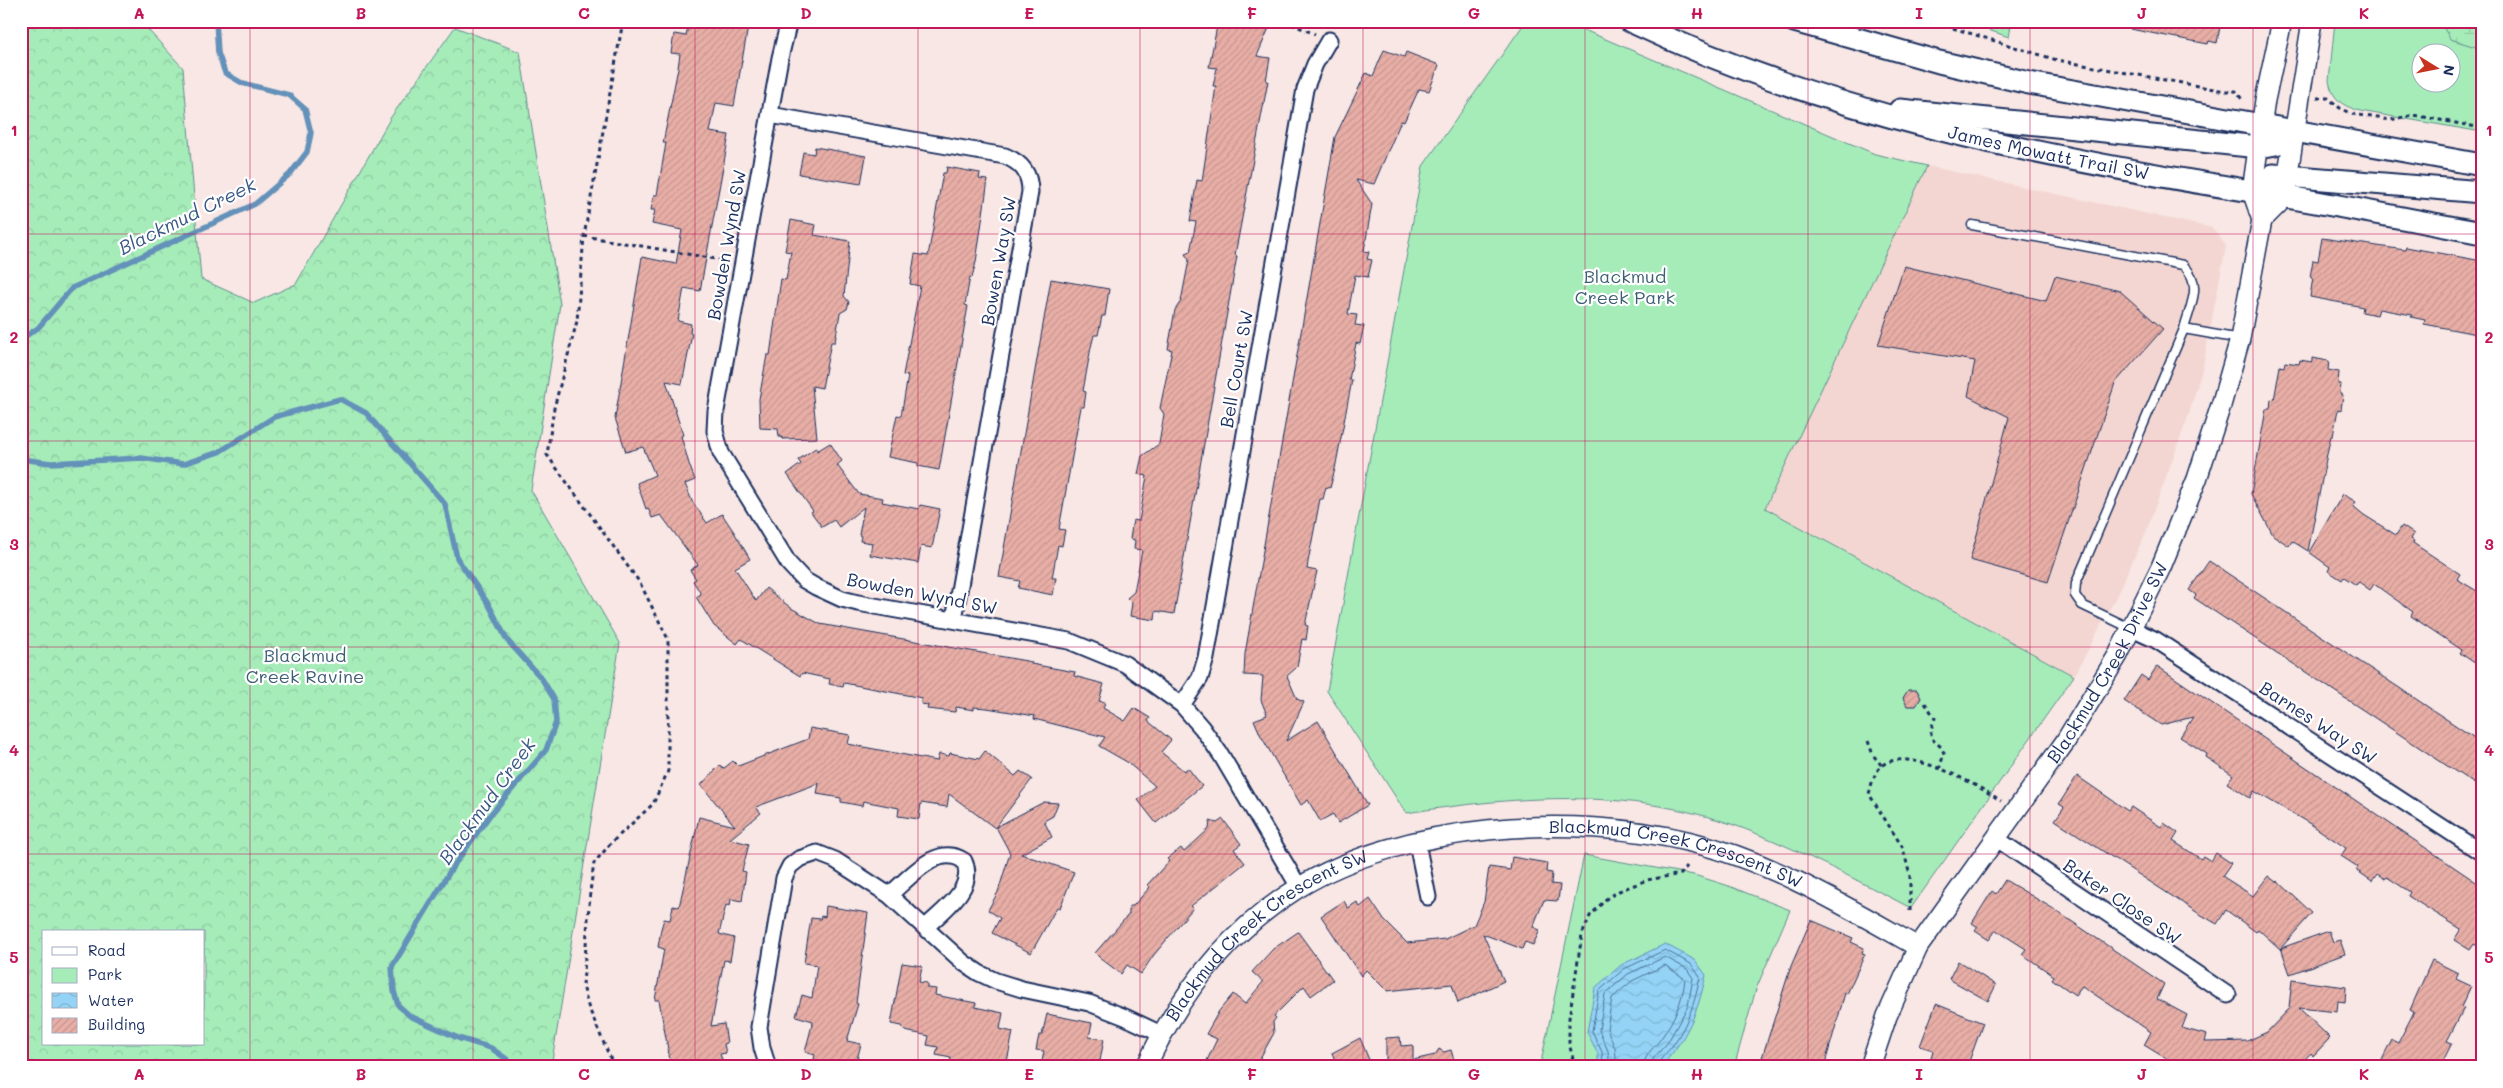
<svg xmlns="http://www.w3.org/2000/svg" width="2503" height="1088" viewBox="0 0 2503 1088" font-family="Mali,sans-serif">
<defs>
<pattern id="forest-crowns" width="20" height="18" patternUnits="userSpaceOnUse" patternTransform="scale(1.25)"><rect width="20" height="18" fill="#a6ecb9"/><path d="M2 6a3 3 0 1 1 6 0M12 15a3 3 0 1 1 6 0" fill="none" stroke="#8ecba1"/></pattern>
<pattern id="wetland-marsh" width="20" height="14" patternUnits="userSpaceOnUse" patternTransform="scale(1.25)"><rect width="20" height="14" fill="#a6ecb9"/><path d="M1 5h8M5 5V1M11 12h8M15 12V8" fill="none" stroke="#8ecba1"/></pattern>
<pattern id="water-waves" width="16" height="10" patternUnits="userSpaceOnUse" patternTransform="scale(1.25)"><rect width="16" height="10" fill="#94d3f5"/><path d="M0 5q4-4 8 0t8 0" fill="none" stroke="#7fb5d4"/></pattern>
<pattern id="building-hatch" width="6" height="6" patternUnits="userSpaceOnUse" patternTransform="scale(1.25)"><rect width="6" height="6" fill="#e8aea6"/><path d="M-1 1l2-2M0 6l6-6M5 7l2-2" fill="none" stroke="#c69691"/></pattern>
</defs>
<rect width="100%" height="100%" fill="#f8e7e4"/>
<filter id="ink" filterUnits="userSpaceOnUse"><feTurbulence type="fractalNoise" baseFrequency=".02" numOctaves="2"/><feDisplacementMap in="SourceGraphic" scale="10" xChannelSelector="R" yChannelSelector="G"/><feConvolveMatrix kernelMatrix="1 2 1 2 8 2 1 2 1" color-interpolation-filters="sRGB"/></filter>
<g filter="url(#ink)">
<path fill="#f3d6d1" d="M1927,166l285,62 14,18 -23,120 -14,48 -43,118 -31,67 -41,77 -310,-168z"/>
<path fill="#a6ecb9" stroke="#608e8c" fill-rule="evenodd" d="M1526,21h37l312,133 52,12 -162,342 309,168 -163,232c-53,-27 -105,-55 -161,-77 -111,-44 -229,-36 -344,-18l-79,-122 96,-525z
M2335,21h147v111l-116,-20c-20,-4 -33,-10 -37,-31zM2420,52h30v30h-30z
M1584,855l110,20 32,10 64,25 -34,79 -22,78h-194z"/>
<path fill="url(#forest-crowns)" stroke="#608e8c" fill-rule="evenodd" d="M21,21h119l43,47 18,211 53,24 42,-19 95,-167 64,-90 65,25 40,252 -29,186 89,153 -69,424h-530zM44,932h160v112h-160z
M1961,21h51l-3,16z"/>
<path fill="url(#wetland-marsh)" stroke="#608e8c" d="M2440,21c17,0 27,5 42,5v23l-32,-10z"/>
<path fill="url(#water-waves)" stroke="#6491b9" d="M1665,944l30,16 11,15c-9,40 -18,61 -45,92h-63v-13l-11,-22 8,-44 26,-23z"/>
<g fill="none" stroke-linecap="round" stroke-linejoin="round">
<path stroke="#4b719a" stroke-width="1" d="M1603,1067l-1,-15 -10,-21 7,-40 25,-22 41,-19 26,14 9,13c-5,25 -12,47 -27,68 -5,7 -14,13 -15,22
M1610,1067l-2,-16 -9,-21 6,-36 23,-20 37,-17 22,12 6,9 -5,28 -20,36 -15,17 -2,8
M1617,1067l-2,-19 -8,-19 5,-31 20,-17 33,-16 20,14c-2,21 -11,41 -23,58 -7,11 -18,16 -18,30"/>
<path stroke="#6491b9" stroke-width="5.5" d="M21,339l17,-11 34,-40 183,-84 35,-30 17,-22 4,-19 -6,-24 -16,-14 -47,-12 -17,-10 -7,-20 -2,-32
M21,459l30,4 90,-5 42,6 36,-12 55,-35 66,-18 26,14 79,91 12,54 32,47 18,35 35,39 12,20 2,23 -10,28 -56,65 -38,53 -60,99 2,24 4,14 12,11 48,22 33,10 17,12 2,7"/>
</g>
<path fill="url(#building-hatch)" stroke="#1b2f5e" d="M689,21h60l-15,85 -18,-3 -6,29 19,3 -29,156 -16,-3 -6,33 13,3 -1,9 2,1 -10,50 -16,-3 17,54 -2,1 8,28 6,16 -10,4 7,17 15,22 15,-9 12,18 16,27 -15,9 21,33 10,-13 25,20 29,16 212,38 -1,2 44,8 -1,4 30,8 -5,17 6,1 -2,6 22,13 9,-13 16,10 -2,3 23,19 -10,12 23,19 4,-3 14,18 -46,37 -18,-23 17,-14 -28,-24 -28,-16 6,-9 -71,-18 1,-3 -48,-8 -13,-1v3l-18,-3 -1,5 -28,-3 1,-4 -7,-1 1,-6 -78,-15 -1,4 -14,-3 1,-5 -28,-6 -2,3 -59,-37 -4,5 -23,-18 -18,-29 5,-3 -8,-13 3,-2 -6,-9 8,-5 -37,-50 -9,3 -4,-10 -2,1 -9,-26 18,-8 -12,-28 -17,5 -11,-34 27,-161 34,7 6,-34 -30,-6 3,-14h-4l3,-15h3l9,-52h-3l15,-75 2,-14 -9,-1 3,-19 12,2z
M1218,21h54l-15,35 13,2 -4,23h2l-33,174 2,1 -63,358 -18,-3 -1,9 -25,-4 2,-13 -5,-5 7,-6 8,-42 -8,-1 1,-9 -5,-1 3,-19 6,1 8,-45 -9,-2 4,-18 17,-12 5,-30 -4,-6 12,-58 -4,-1 7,-39 6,-9 8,-41 -4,-6 5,-2 6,-30 -6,-1 7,-41 5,1 14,-95h-3l4,-18 -8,-1z
M2130,21h91l-4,22 -8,-2 -1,3 -78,-15z
M1384,50l20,7 2,-5 33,13 -10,26 -10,-2 -15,33 -3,-1 -27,63 -18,-4 16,24 -8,47 5,1 -2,7 5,1 -4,17 -13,-2 -7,39 9,1 -2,10 9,1 -4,18 -4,-1 -7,37h3l-17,89 -5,19 -4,-1 -3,12h-3l-12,63 -1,7 10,2 -12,54 3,1 -2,14 -4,-1 -5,28 -10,9 10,23 7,3 -18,39 32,-20 50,84 -30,18 -5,-9 -13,7 -12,-21 -7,5 -40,-69 -7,-16 13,-5 -6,-15 2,-24 -19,-1 1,-21 90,-517 31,-64 7,3z
M815,147l51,9 -5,28 -62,-10 4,-22 11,2z
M947,167l33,6 -1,6 9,1 -12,82 -4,16 -2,-1 -5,28 3,1 -29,164 -21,-4v-3l-30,-6 9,-42 4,1 7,-40 -5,-1 17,-89 -10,-2 5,-30 13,2 15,-83h3z
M791,220l25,5 -2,10 36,6 -6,55 5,6 -2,7 -7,4 -5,29h-4l-9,46 -10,-2 5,52 -35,1v-2h-3l-1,-8 -18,-1 -1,-29 8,-44h3l11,-76 5,1 5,-28 -6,-1z
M2322,238l83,12 1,-3 76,14v74l-58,-11 1,-4 -14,-3 1,-2 -33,-6 -2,6 -15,-3 1,-5 -53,-10 3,-20h-3l3,-17 5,1z
M1904,266l142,35 9,-25 65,15 43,38 -48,54 -67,199 -78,-22 39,-143 -41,-21 7,-35 -97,-16z
M1051,279l58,10 -4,27h-3l-4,19h-4l-3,12 -8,44 3,1 -2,15h-3l-22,122 6,1 -3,16 -4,-1 -6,33h4l-3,17 -35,-7 2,-7 -21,-4z
M2312,358l17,3 -1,9 11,2 -1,12h3l-1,10 3,1 -2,15 -3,-1 -5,27h-2l-3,13 -20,102 -16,-10 -3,5 -16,-11 -22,-41 15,-85h4l1,-10 3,1 6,-34 4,1 1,-5 14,2 1,-4 12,2z
M830,443l12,18 -5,4 22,29 24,4 -1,4 37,7 1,-4 20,4 -8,39 -11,-2 -3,17 -48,-8 2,-12 -12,-2 1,-5 -2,-1 5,-28 -25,20 -5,-7 -12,7 -11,-15 2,-1 -26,-37 14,-10 -3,-4 19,-13v4z
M2343,494l13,8 -3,4 11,9 32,20 6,-9 12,8 -3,5 3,2 -1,2 47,31 -3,5 25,15v74l-22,-15 2,-3 -51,-34 2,-4 -39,-28 -4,6 -11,-8 -3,3 -12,-8 -2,3 -14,-9 2,-4 -21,-15z
M2209,561l267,178 -2,2 8,5v43l-288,-191 2,-3 -7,-5z
M2157,666l325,220v63l-8,-5 -4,6 -16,-10 7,-11 -53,-33 2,-4 -23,-15 -2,2 -8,-5 -5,7 -16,-11 2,-3 -17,-11 5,-8 -34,-23 -58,-34 -4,7 -23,-15 6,-8 -27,-18 1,-3 -27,-17 13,-20 -32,8 -37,-24 17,-26 7,5z
M1908,690h9l4,8 -5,8h-9l-4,-8z
M810,728l40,7 -2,9 89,17 2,-7 10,2 1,-3 29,6 6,-8 30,25 5,-5 12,8 -37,49 -46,-34 -2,13 -26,-4 -2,16 -21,-3 1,-8 -36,-7 -1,5 -5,-1 -16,-3v-4l-24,-4 2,-11 -63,24 5,6 -31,26 19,5 -7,27 4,1 -4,29 -11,-2 -1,7 -4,-1 -7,29 15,4 -4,23 -6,-1 -13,66 13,-2 3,19 -3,1 2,9 -6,1 5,13h-23l-2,-6 -29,5 -12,-66h-4l9,-51 -6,-2 3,-18 3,-10 6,1 3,-14 6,1 20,-90 36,9 -34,-41 19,-20 3,4 10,-8 5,5 70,-27z
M2077,776l51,35 3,-4 30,20 3,-4 14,10 -5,8 28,18 2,-3 8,5 5,-8 15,10 -9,13 31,20 15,-20 8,6 2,-1 34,32 -32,36 -22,-20 -2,3 -30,-22 -9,14 -19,-11 -143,-93 9,-13 -5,-3z
M1044,802l14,1 -5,13 -9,5 8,16 -31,17 53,18 -14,36 -3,-1 -26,46 -39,-20 8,-15 -12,-8 10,-18 12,-39 -14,-26z
M1223,819l18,25 -7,5 11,14 -54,43 2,2 -40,48 -12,18 -14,-9 -6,9 -22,-17 -4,-4 34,-39v-8h4l17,-19 -3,-2 22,-24 -2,-2 14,-11 3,4 25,-23 1,-8 7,2z
M1512,857l35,6 -1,9 6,1 -1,11 9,1 -2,16 -14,-1 -11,27 7,3 -7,15 -8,-3 -3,7 -39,-15 21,47 -46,22 -6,-19 -65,7 -21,-21 -5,6 -40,-60 23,-15 4,7 9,-6 3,5 10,-8 14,21 23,23 38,-4 29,-14 10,-23 5,-35 21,3z
M2005,880l47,28 112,76 -7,15 30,16 -5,13 25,7 -2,7 42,-1 20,-9 24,-25h-2l3,-27 54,7 -1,15 -7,-1 -1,11 -38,-4 31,30 -17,18 -2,-3 -14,14h-117l-36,-22 7,-13 -69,-46 -7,9 -23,-16 2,-3 -32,-22 4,-5 -30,-19 -7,10 -14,-9 3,-4 -6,-4 20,-32 4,3z
M826,906l42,7 -12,90 2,1 -11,37 14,3 -6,23h-43l3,-12 -10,-3 8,-31 -17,-5 6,-21 10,3 5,-33 -13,-2 7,-45 9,1 1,-3 4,1z
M1811,920l42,18 -2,4 13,6 -2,5 3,1 -18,40 -2,-1 -21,74h-65l32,-101z
M2329,931l4,11 7,-2 5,14 -55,20 -9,-26z
M1298,932l35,48 -22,16 -7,-10 -30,30 2,2 -3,4 1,11 -19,34h-51l13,-28 -11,-5 13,-23 14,-17 12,10 18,-22 -11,-10 21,-23z
M2432,960l26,13 -2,6 15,7 -10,21 3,1 -17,33 5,2 -12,24h-50l-9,-5 11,-22 6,3 16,-31 -4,-2z
M1958,961l38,24 -8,16 -39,-22z
M902,963l20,3 -3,16 8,1v5l9,1 -1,6 41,8 -1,4 28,6 -3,16 13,3 -7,35h-30l-26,-5 1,-4 -15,-3 2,-8 -11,-2 2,-9 -24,-5 -3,-5 -11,-2z
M1936,1004l47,19 -16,44h-38l4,-17 -13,-4z
M1047,1014l45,9 -3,14 15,2 -4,22h-2l-1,6h-56l3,-16 -8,-1 3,-15h3z
M1400,1037l1,9 12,-1v15l22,-5 4,-6 5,3 7,-2 3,10 9,7h-77v-29z
M1360,1038l12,29h-34l-6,-14z"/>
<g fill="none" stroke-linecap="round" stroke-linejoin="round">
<g stroke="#1b2f5e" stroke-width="11">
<path id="service" d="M1972,225l211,40c21,19 7,40 1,64
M2130,628l-48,-23 -7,-10 1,-12 108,-254 56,10"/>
</g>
<g stroke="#1b2f5e" stroke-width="19">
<path id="minor" d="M789,21l-9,37 -64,353 -1,20 6,22 68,111 15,16 12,7 26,12 16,4 211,38 56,23 57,41 20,23 19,27 78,132
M770,115l235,41c17,7 25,17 25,36l-76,427
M2132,629l24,11 326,213
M1182,705l18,-27 6,-20 99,-569 10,-25 14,-24
M1997,839l231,156
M1417,843l11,54
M889,895c20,-16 48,-53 75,-34 13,27 -22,50 -39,67
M768,1067l-6,-19 -3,-21 25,-149 6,-12 9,-7 18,-6 18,7 54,35 75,68 15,10 17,8 26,8 67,14 36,14 36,17"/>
</g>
<g stroke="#1b2f5e" stroke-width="22">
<g id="tertiary">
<path d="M2262,220l22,-22 28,-177"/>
<path d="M2262,220l-10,-29 13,-91 17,-79"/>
<path id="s1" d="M1146,1067c33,-73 83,-136 152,-179 105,-65 275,-75 393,-46 82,20 154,64 227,105"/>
<path id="s2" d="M1870,1067l17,-51 31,-69 147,-205 53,-87 43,-88 36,-88 25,-77 18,-63 22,-119"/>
</g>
</g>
<g stroke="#1b2f5e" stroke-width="25">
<g id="secondary">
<path id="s3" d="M1630,21c196,93 408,136 621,170 77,12 154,28 231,42"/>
<path d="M1794,21l145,41 90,21 453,82"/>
<path d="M1900,110l359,37 17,-3 20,-12"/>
<path d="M2252,191l21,-16 209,17"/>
</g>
</g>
<path stroke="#1b2f5e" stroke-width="3" stroke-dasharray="4 4" stroke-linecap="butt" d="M1284,21l31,13
M1930,21l127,39 168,31h11l7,10
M2317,98h11l12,10 13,6 37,6 24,-5 68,13
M584,236l143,25
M1925,703l10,15 -4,11v9l10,9 3,6 -5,17
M1868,741l5,14 9,11
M1910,911v-35l-7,-28 -34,-54c3,-11 5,-23 15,-30 26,-17 94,21 117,37
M614,1067l-26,-61 -5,-21 7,-93 4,-29 18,-21 41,-38 15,-33v-132l-28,-56 -93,-128 7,-47 23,-87 7,-85 39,-215
M1575,1067l-6,-24v-25l13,-83 8,-19 16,-17 13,-8 28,-11 34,-6 6,-8"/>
<use href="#service" stroke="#fff" stroke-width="8"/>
<use href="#minor" stroke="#fff" stroke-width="15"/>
<use href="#tertiary" stroke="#fff" stroke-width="19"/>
<use href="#secondary" stroke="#fff" stroke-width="21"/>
</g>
</g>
<path fill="none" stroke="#c2185b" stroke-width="1" stroke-opacity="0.55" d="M250,21v1046M473,21v1046M695,21v1046M918,21v1046M1140,21v1046M1363,21v1046M1585,21v1046M1808,21v1046M2030,21v1046M2253,21v1046M21,234h2461M21,441h2461M21,647h2461M21,854h2461"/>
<g text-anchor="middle" stroke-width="4.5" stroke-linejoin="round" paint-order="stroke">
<g font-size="18" fill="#1b2f5e" stroke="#fff">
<text dy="6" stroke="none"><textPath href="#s3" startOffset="440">James Mowatt Trail SW</textPath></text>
<text transform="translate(727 245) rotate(-80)" y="6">Bowden Wynd SW</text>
<text transform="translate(999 261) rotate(-80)" y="6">Bowen Way SW</text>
<text transform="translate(1237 369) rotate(-80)" y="6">Bell Court SW</text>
<text transform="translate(922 594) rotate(11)" y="6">Bowden Wynd SW</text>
<text dy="6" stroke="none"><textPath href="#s2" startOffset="472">Blackmud Creek Drive SW</textPath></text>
<text transform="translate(2318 723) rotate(33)" y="6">Barnes Way SW</text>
<text dy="6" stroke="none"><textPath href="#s1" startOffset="630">Blackmud Creek Crescent SW</textPath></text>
<text transform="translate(2122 902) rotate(34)" y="6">Baker Close SW</text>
<text dy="6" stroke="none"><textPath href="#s1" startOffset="184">Blackmud Creek Crescent SW</textPath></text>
</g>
<g font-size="18" fill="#3e5e75" stroke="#fff">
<text x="1625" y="283">Blackmud<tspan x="1625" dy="21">Creek Park</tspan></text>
<text x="305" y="662">Blackmud<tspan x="305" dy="21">Creek Ravine</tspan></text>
</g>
<g font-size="19" font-style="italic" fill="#395884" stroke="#fff">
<text transform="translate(187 216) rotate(-26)" y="7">Blackmud Creek</text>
<text transform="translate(487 801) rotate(-54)" y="7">Blackmud Creek</text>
</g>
</g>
<rect width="2503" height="1088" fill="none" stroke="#fff" stroke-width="55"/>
<rect x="42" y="930" width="162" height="115" fill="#ffffff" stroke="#a4acbf"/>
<rect x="52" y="947" width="25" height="8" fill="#ffffff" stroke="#a4acbf"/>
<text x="88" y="956" font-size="15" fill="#1b2f5e">Road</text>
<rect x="52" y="968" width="25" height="15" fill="#a6ecb9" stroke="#a4acbf"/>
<text x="88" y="980" font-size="15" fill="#1b2f5e">Park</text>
<rect x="52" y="993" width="25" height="15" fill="url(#water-waves)" stroke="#a4acbf"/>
<text x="88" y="1006" font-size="15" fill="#1b2f5e">Water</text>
<rect x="52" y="1018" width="25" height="15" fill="url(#building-hatch)" stroke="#a4acbf"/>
<text x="88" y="1030" font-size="15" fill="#1b2f5e">Building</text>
<g transform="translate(2436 68) rotate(100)"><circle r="24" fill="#ffffff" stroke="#a4acbf"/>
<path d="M0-4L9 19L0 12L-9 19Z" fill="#c8321e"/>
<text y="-8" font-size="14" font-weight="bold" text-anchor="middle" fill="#1b2f5e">N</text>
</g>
<rect x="28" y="28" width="2448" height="1032" fill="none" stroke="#c2185b" stroke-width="2"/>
<g font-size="16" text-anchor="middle" font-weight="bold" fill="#c2185b">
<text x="139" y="19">A</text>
<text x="361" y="19">B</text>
<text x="584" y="19">C</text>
<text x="806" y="19">D</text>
<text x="1029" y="19">E</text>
<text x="1252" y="19">F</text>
<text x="1474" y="19">G</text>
<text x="1697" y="19">H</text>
<text x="1919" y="19">I</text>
<text x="2142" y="19">J</text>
<text x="2364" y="19">K</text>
<text x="14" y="136">1</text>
<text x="2489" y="136">1</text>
<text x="14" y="343">2</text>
<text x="2489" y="343">2</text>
<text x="14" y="550">3</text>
<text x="2489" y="550">3</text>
<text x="14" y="756">4</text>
<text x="2489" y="756">4</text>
<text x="14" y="963">5</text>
<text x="2489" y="963">5</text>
<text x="139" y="1080">A</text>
<text x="361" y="1080">B</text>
<text x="584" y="1080">C</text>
<text x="806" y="1080">D</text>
<text x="1029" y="1080">E</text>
<text x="1252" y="1080">F</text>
<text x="1474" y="1080">G</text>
<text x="1697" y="1080">H</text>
<text x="1919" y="1080">I</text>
<text x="2142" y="1080">J</text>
<text x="2364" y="1080">K</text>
</g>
</svg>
